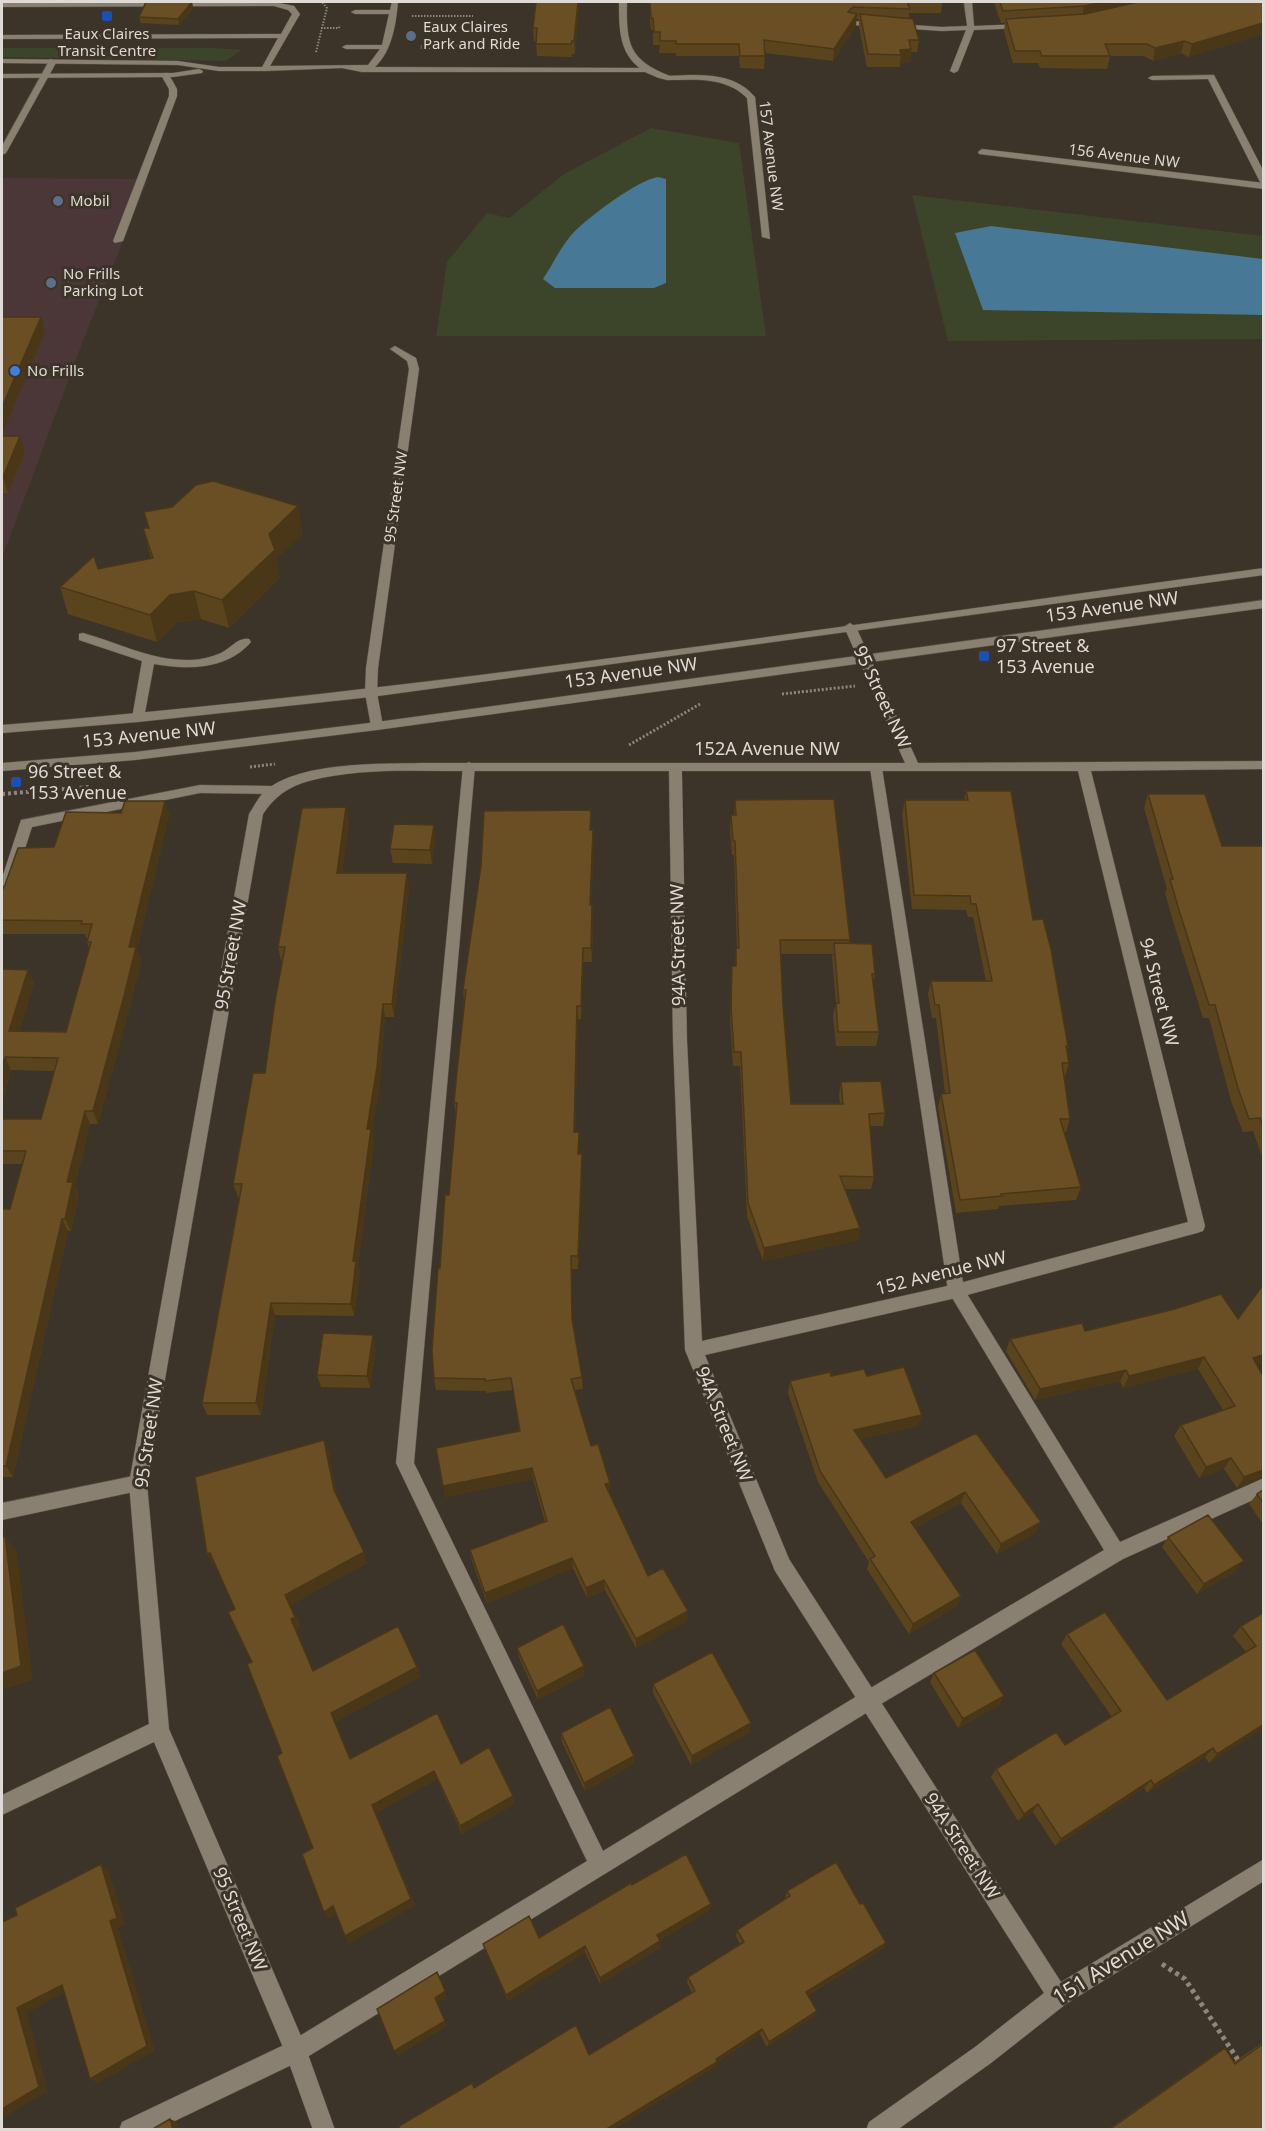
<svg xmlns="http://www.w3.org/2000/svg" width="1265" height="2131" viewBox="0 0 1265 2131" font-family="'Noto Sans',sans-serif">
<rect width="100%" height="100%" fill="#3c3428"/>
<path fill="#4c3738" d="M2,178l146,1 -64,159 -82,220z"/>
<path fill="#3c4429" d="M2,48h214l26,2 -16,11 -224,-4z
M651,128l88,15 27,193h-330l11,-74 40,-49 22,5 55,-44z
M912,195l351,41v103l-315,2z"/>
<path fill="#477895" d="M658,177l8,2v104l-12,5h-99l-12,-9c10,-15 19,-35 32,-48 15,-15 63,-51 83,-54z
M991,226l272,33v56l-280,-5 -28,-77z"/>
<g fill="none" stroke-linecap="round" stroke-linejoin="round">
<g stroke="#585147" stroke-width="1">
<path id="service" d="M274,2l20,4 6,8 -30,52 98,-1 12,-16h-34l-4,-2 4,-2h36l7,-31h-34l-4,-2 4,-2h35l2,-8h6c-2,22 -6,49 -23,65l272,1 4,2 -4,2h-285l-20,-4 -77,3 -4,-2 17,-31 -276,1v-4l279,-1 11,-20 -4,-4 -14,-4 -272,1v-4z
M424,45h45l4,2 -4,2h-48v-4z
M50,59l7,2 -51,92 -4,2v-9z
M165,73h3l9,16v7l-54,145 -8,2 -2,-2 56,-145v-7l-8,-14z
M690,75c25,0 48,2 65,22l15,142 -8,-2 -15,-139c-22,-22 -52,-18 -80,-18l-4,-2 4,-2z
M1214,75l50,97v13l-4,-3 -52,-103 -56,1 -4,-2 4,-2z
M83,633c36,10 69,28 107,27 11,0 21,-3 31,-7 10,-5 17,-16 28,-14l2,3c-24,28 -64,28 -97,22l-10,54 -6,4 -6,-4 10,-57 -63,-21v-6z
M469,762l6,4 -61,697 189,388 259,-158 242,-143 -156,-259 -78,-523 1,-3 5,-1 6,4 82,521 156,253 144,-64v17l-141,64 -247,148 -572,352 -148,71h-37l3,-8 166,-79 299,-182 -191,-398 67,-697z
M200,785l73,1 7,4 -7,4 -73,-1 -168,34 -23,71 -2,4 -5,1v-25l19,-58z
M138,1475l6,2 3,6 -3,6 -6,2 -136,29v-17z"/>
</g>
<g stroke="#585147" stroke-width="1">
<path id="minor" d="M964,2h8l2,24 50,-2 4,2 -4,2 -50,2 -16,41 -4,2 -4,-2 16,-41 -24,1 -89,-6 -4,-2 4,-2 89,6 25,-1z
M2,59l176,2 41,6h46l4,2 -4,2h-46l-41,-6 -176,-2z
M199,69l4,2 -1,2 -29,4 -171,1v-4l171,-1z
M395,346l21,12 3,11 -41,299 -1,25 6,33 -6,4 -6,-4 -6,-33 1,-25 43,-299 -2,-8 -17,-12z
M850,623l6,4 62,136 346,-2v8l-173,2 114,455 -2,5 -6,2 -241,65 -251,57 84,204 272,423 203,-123v22l-198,123 -75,59 -94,67h-31l3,-8 106,-75 69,-54 -269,-422 -90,-221 -12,-309 -4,-270c-70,0 -140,0 -210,0 -49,0 -102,-3 -150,10 -20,5 -35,16 -46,33l-116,669 22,246 135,314 31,87h-22l-28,-78 -131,-310 -152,73v-20l147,-71 -20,-241 120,-669c4,-6 8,-14 13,-20 32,-33 119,-30 162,-31h481l-61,-136zM682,771h396l110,451 -232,62 -254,57 -15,-300z"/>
</g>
<g stroke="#585147" stroke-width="1">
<path id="tertiary" d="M619,2h8c-1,42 2,58 43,74v4c-8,0 -16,-4 -23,-7 -28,-16 -28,-42 -28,-71z
M982,149l282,34v6l-285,-35 -1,-2z"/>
</g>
<g stroke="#585147" stroke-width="1">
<path id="secondary" d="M1264,568v7l-893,122 -233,25 -136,11v-8c422,-34 842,-100 1262,-157z
M1264,600v8l-887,122 -242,30 -133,11v-8l133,-11 242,-30z"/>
</g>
<path stroke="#8c867c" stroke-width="2" stroke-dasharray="1.5 1.5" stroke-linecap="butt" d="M412,16h61
M321,28h18l1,-3
M316,52l11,-44 -5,-6"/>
<path stroke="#8c867c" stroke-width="3" stroke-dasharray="2 2" stroke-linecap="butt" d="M782,694l73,-8
M629,745l71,-41
M250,767l25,-3"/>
<path stroke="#8c867c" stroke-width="4" stroke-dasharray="3 3" stroke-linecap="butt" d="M2,794l88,-7"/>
<path stroke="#8c867c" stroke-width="5" stroke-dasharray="4 4" stroke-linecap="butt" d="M1162,1964l23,15 55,84"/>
<use href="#service" fill="#898072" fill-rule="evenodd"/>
<use href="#minor" fill="#898072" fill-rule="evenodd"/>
<use href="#tertiary" fill="#898072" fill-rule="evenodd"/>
<use href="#secondary" fill="#898072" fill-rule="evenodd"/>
</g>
<path fill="#5a441e" d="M192,2l1,7 -14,16 -38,-2 -2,-6z
M579,2l-4,52h-3v3l-35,-1 -1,-15h-2l-1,-13z
M650,2h292l-1,11h-32v6l10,21 -2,12h-6l-1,10 -10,1v4h-33l-8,-40v-8h-3v7l-23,35 -68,-8 -1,16 -24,-1 -1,-12h-63v-3h-17l1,-8h-7v-15h-2l-1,-9z
M994,2h269l-74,55 -8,-4 -28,8 -9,-5h-34l-3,13 -67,-1 -2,-5h-25l-9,-32 1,-8h-4z
M2,436l23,15 -17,42h-5l-1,4z
M144,512l159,21 -27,26 4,18 -51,51 -28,-9 -24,3 -20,20 -89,-28 -8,-27 38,-18 53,-11 -8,-30h5z
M966,791l67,129 35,126 -1,4 2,13 -4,13h-1l6,43 -4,13h-2l17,55 -5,13 -77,6 -1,3 -42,4 -18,-106 3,-13 4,-1 -9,-75h-4l-4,-24 3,-13h55l-13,-64h-5l-2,-7 -54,-1 -10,-95 3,-14h59z
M1148,794l74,52h41v313l-10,-28 -10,1 -12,-31 -22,-83h-6l-30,-97 -8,-28 2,-4 -23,-81z
M735,800l115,140 -1,3 26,31 -2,10 6,48 -3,14h-40l-3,-30 3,-13 -4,-46 1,-3h-53l3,52 8,98h49l-1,-9 2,-13 44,31 -2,13h-13l4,51 -3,12h-26l15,39 -2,12 -95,21 -16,-45 -7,-150h-7l-3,-46 1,-40 1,-14h3l1,-18h1l-3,-93h-2l-2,-26 1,-14h3z
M165,801l4,14 -32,134 4,12 -12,48 -31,115h-8l-15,62 4,9 -8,36h-3l-55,246h-11v-268h8l12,-45h-20v-45h39l13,-48 -43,-1 -9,32v-133l32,14 -15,49h47l23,-83 -2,-7 1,-4h-2l-1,-4h-83v-44l52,-43 67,-34z
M349,821l-7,52 67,14 -15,130h-9l-5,64 -8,50 2,11 -16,123 2,8 -6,43 -79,-1 -14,100h-54l-5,-12 37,-206h-1l-5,-13 32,-111 18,-112h-2l-3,-14z
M591,830l3,14 -3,61 2,14 -1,43h-9l-2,57h-3l-3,113h4v22l3,14 -4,101h-6v53l10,55 1,12 -8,1 16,56 19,37v11l38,82 39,45 -51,27 -31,-58 -18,8 -14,-30 -86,35 -15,-42 -2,-11 75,-28 -12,-43 -88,18 74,-66 -6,-41 -27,3v-2l-50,-1 -2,-12 6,-110 9,-73 7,-81 -2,-11 10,-101 -1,-12z
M435,839l-3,25 -39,-1 -3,-14z
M1238,1319l19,47 6,10v101l-26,11 -13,-19 -25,9 -25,-42 7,-11 42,-15 -25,-41 -75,19 -3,-7 -85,19 -29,-49 4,-12 75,-8z
M376,1347l-6,41 -49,-1 -4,-12z
M831,1376h36l55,39 -4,11 -58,13 26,39 90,-45 59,100 -38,21 -36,-51 -46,25 46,68 -4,10 -48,28 -42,-65 2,-7 -51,-80 -30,-89 2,-12z
M328,1451l9,45 30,67 -77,42 10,22 -4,2 17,42 104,-4 3,10 -85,45 15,36 111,6 52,32 1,8 -52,30 -25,-55 -61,34 39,92 -66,38 -13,-29 -7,4 -5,-6 -11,-64 -31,-95 -47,-144 -20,-45 -2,1 -6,-11z
M1263,1490v34l-14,-20 8,-10z
M1168,1537l68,34 -39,23 -35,-47z
M1263,1613v115l-54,35 -4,-6 -58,36 -3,-5 -89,58 -22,-34 -15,9 -27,-44 5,-8 69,-24 47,-28 -51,-73 6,-10 100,66 79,-48 -13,-16 8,-10z
M517,1648l68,27 -47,25 -19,-43z
M934,1673l70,23 -5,9 -41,23 -28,-46z
M653,1684l97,48 -59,33 -38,-72z
M561,1733l73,23v8l-49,27 -23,-49z
M632,1885l79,19 -1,6 -50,30v8l-60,36 -15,-32 -77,49 -25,-57 56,-6z
M787,1891l73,13 26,39 -4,6 -74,46 6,21 -47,31 -7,-13 -43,28 -1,4 -104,64h-212l189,-75 103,-62 -5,-11 1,-5 52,-33 -4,-8 1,-6 48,-31z
M1263,2042v88h-156l108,-76 10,-6 9,14z"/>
<path fill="#4a3718" d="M192,2l1,7 -14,16 -1,-6z
M578,2h1l-4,52 -1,-13z
M1103,2h53l-74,16 2,-12z
M857,14l-1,12 -23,35 1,-12z
M1263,23v12l-74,22 3,-13z
M1184,41l-3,12 -28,8 2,-13z
M911,49l-1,13 -10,1 1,-8 -1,-5z
M41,317l4,15 -43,102v-27z
M20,436l5,15 -17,42 -5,-16z
M298,506l5,27 -27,26 4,18 -51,51 -7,-28 47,-66z
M194,591l7,28 -24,3 -20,20 -7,-27 20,-20z
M165,801l4,14 -32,134 4,12 -12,48 -31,115 -5,-13 36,-164z
M346,807l3,14 -9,66 -3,-14z
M434,825l1,14 -3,25 -2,-14z
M593,830l1,14 -3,75 -1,-14z
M2,853l3,9 -3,11z
M407,873l2,14 -15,130 -2,-13z
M592,905l1,14 -1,43 -1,-14z
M583,948v14l-2,57v-13z
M28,970l6,13 -19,62 -6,-14z
M383,1004l2,13 -5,64 -8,50 2,11 -16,123 2,8 -6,43 -3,-12 2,-43 14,-132z
M577,1006l1,13 -3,127 -1,-14z
M5,1057l6,13 -9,32v-34z
M85,1111l5,13 -15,62 4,9 -8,36 -6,-12 2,-37z
M582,1154v14l-4,101v-13z
M62,1219l6,12 -55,246 -7,-11z
M860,1228l-2,12 -95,21 1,-13z
M271,1303l4,12 -14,100 -5,-12z
M373,1335l3,12 -6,41 -3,-12z
M1263,1355v9l-17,6 7,-12z
M1204,1357l-6,12 -75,19 6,-12z
M1126,1370l-6,11 -85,19 5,-11z
M922,1415l-4,11 -67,15 3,-11z
M324,1440l4,11 10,50 -4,-11z
M1231,1458l-7,11 -25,9 7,-11z
M532,1468l1,11 -88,18 -2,-11z
M1263,1470v7l-26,11 7,-11z
M610,1483v11l-5,-10z
M965,1492l-4,11 -54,29 4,-10z
M1041,1522l-6,11 -38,21 4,-10z
M5,1536l12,16 16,128 -31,10z
M364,1552l3,11 -77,42 -5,-10z
M210,1553l6,11 -3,1 -6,-11z
M572,1558l1,10 -86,35 -2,-10z
M1244,1561l-8,10 -39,23 7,-10z
M604,1580l1,10 -18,8 -1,-10z
M961,1596l-4,10 -48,28 4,-10z
M688,1611l-1,10 -51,27v-9z
M295,1617l5,10 -4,2 -5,-10z
M584,1666l1,9 -47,25 -1,-9z
M417,1667l3,10 -85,45 -4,-9z
M1004,1696l-5,9 -41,23 5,-9z
M751,1723l-1,9 -59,33 1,-9z
M1263,1725v3l-54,35 8,-9z
M1213,1748l-8,9 -58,36 7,-8z
M634,1756v8l-49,27 -1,-8z
M434,1771l3,8 -61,34 39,92 -66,38 -4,-7 27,-131z
M1151,1780l-7,8 -89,58 6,-7z
M513,1796l1,8 -52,30 -2,-8z
M1038,1804l-5,8 -15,9 6,-7z
M101,1864l8,7 16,53 -7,4 37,123 -57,32 -8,-4 20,-158z
M711,1904l-1,6 -53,32v-7z
M333,1906l4,7 -8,5 -5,-6z
M660,1941v7l-60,36v-6z
M886,1943l-4,6 -78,48 2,-5z
M585,1946v6l-77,49 -2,-6z
M437,1972l10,25 -9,6 9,23 -49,30 -4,-5 41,-53z
M62,1985l8,5 -43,23 21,79 -46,26v-9l15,-101z
M817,2011l-3,5 -47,31 2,-5z
M762,2029l-2,5 -43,28 -1,4 -104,64h-7z
M170,2119l7,3 2,8h-6z"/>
<path fill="#694f23" stroke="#4a3718" stroke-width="1.5" d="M146,2h46l-14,17 -39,-2z
M536,2h42l-4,39h-2l-1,3h-35l1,-16h-4z
M650,2h257l3,7 -57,-2 -5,5 9,2 -23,35 -70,-9 1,16h-25l-1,-12h-63v-3h-16v-9h-6l-1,-14h-2z
M1000,2h103l-19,4 -81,5z
M1138,2h125v21l-71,21 -8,-3 -29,7 -8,-4h-42l5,12h-68l-2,-5h-25l-9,-32 79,-5z
M860,14l53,5 6,21h-10l2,9 -11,1 1,5 -33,-1z
M2,317h39l-39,90z
M2,436h18l-17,41h-1z
M213,481l85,25 -29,28 6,16 -53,50 -28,-9 -24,4 -20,20 -90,-28 34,-31 4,13 55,-11 -10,-30h6l-5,-16 28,-5 24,-22z
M966,791h45l22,129 10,-1 8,30 17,97h-2l3,17h-7l8,56h-10l21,68 -80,7 1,2 -42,4 -19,-106 9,-1 -11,-88h-4l-4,-24h61l-16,-77h-5l-1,-8 -56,-1 -9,-95h63z
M1148,794h57l17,52h41v282l-3,-10 -11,1 -11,-31 -23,-83h-6l-31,-98 -8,-28h3z
M834,799l16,141h-70l3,66 8,98h52l-2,-22 40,-1 4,32 -16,1 5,63 -34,-1 20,52 -96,20 -16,-45 -7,-151h-7l-3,-45 1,-41h4v-18h3l-4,-107h-2l-2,-26h5l-1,-15z
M125,801h40l-36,146h7l-12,49 -31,115h-8l-18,71h6l-8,37h-3l-56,247h-4v-257h8l16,-58h-24v-32h39l17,-61 -53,-1 -3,11v-99l26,1 -19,61 57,1 25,-90h-4l5,-18h-11l1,-3 -80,-1v-30l3,-5 13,-37 36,-1 12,-35 55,1z
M346,807l-9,66h70l-15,131h-9l-6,63 -10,62h4l-18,132h3l-5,43 -80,-1 -15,100h-54l40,-219h-9l20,-111h12l10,-72 10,-54h-7l24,-139z
M591,810l-1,20h3l-3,75h2l-1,43h-8l-2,58h-4l-3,126h5l-1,22h4l-4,102h-7l1,63 10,58 -11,2 20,67 7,-2 12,39 -5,1 43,92 15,-8 25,43 -52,28 -32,-59 -18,8 -14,-30 -87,35 -15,-43 77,-29 -15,-53 -89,18 -7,-38 84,-17 -9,-53 -26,3v-2l-51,-1 -2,-28 6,-82h2l5,-73h4l8,-92h-3l3,-32 9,-81h-3l18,-124 3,-55z
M394,824l40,1 -4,25 -40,-1z
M834,943l38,1 3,30h-3l7,58h-41l-2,-29h3z
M1263,1285v70l-10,3 10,18v94l-19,7 -13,-19 -25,9 -25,-42 54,-19 -31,-49 -75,19 -3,-6 -86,19 -30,-50 72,-16 3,8 90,-22 46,-15 17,25z
M323,1333l50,2 -6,41 -50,-1z
M904,1367l18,48 -68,15 32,48 90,-45 65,89 -40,22 -36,-52 -54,30 50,74 -48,28 -43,-65 5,-3 -55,-85 -30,-90 40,-9 1,4 33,-7 3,7z
M324,1440l10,50 30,62 -79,43 10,22 -4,2 22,52 85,-45 19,41 -86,46 19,46 87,-46 24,51 28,-17 24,49 -53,30 -26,-55 -62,34 39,94 -66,37 -12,-30 -9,6 -22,-58 11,-6 -36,-92 5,-3 -35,-89 5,-2 -24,-50 7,-3 -25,-56 -3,1 -12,-77z
M1263,1490v13l-6,-9z
M1208,1515l36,46 -40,23 -36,-47z
M5,1536l16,130 -19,7v-135z
M1105,1612l62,88 89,-54 -15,-20 22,-13v112l-46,29 -4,-6 -59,37 -3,-5 -90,59 -23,-35 -14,10 -28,-45 60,-37 9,13 56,-34 -54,-77z
M563,1624l21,42 -47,25 -20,-43z
M975,1650l29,46 -41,23 -29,-46z
M712,1652l39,71 -59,33 -39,-72z
M610,1707l24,49 -50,27 -23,-50z
M686,1854l25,50 -54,31 3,6 -60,37 -15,-32 -79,49 -23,-51 46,-28 10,22 92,-55 1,2z
M836,1862l24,42 3,-1 23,40 -80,49 11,19 -48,31 -7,-13 -46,30 1,3 -112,68h-205l-1,-4 73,-43 2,5 102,-63 13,30 106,-64 -7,-14 56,-35 -7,-12 53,-34 -3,-5z
M101,1864l16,54 -7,3 37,125 -57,33 -28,-94 -45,23 22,79 -37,22v-187l15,-7 -2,-7z
M437,1972l8,19 -10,7 10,23 -51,30 -17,-42z
M1263,2044v86h-154l116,-82 10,16z
M170,2119l3,11h-22z"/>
<g fill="#1a4fb4" stroke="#3c3428" stroke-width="2">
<rect x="101" y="10" width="12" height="12" rx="3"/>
<rect x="978" y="650" width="12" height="12" rx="3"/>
<rect x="10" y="776" width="12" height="12" rx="3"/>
</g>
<g fill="#5c6f8a" stroke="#3c3428" stroke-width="2">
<circle cx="411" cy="36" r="6"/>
<circle cx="58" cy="201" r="6"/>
<circle cx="51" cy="283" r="6"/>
</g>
<circle fill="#3f7fe0" stroke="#3c3428" stroke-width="2" cx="15" cy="371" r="6"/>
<g text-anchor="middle" stroke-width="6" stroke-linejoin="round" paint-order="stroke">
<g font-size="15" fill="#dfdad3" stroke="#3c3428" text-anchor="start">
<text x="423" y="32">Eaux Claires<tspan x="423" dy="17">Park and Ride</tspan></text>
<text x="107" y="39" text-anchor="middle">Eaux Claires<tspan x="107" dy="17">Transit Centre</tspan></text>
<text x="70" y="206">Mobil</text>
<text x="63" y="279">No Frills<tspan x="63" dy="17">Parking Lot</tspan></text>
<text x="27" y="376">No Frills</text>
</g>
<g font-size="15" fill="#dfdad3" stroke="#3c3428">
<text transform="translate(771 156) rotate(83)" y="5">157 Avenue NW</text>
<text transform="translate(1124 156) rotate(7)" y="5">156 Avenue NW</text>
<text transform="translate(396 497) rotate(-82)" y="5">95 Street NW</text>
</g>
<g font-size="18" fill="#dfdad3" stroke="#3c3428">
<text transform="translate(1112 607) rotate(-8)" y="6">153 Avenue NW</text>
<text transform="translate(631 673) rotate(-8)" y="6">153 Avenue NW</text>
<text transform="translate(882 697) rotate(65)" y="6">95 Street NW</text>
<text transform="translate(149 735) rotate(-6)" y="6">153 Avenue NW</text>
<text x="767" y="755">152A Avenue NW</text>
<text transform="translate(678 945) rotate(-91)" y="6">94A Street NW</text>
<text transform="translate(231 955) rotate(-80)" y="6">95 Street NW</text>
<text transform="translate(1159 992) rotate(76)" y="6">94 Street NW</text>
<text transform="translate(941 1273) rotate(-14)" y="6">152 Avenue NW</text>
<text transform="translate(724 1424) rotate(68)" y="6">94A Street NW</text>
<text transform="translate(149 1433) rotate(-82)" y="6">95 Street NW</text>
<text transform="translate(962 1846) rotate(57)" y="6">94A Street NW</text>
<text transform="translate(240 1919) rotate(67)" y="6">95 Street NW</text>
</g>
<g font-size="18" fill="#dfdad3" stroke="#3c3428" text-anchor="start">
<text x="996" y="652">97 Street &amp;<tspan x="996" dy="21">153 Avenue</tspan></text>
<text x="28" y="778">96 Street &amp;<tspan x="28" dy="21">153 Avenue</tspan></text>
</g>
<g font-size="21" fill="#dfdad3" stroke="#3c3428">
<text transform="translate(1121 1958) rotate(-32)" y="7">151 Avenue NW</text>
</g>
</g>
<rect width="1265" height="2131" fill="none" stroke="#dfdad3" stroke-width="6"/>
</svg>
